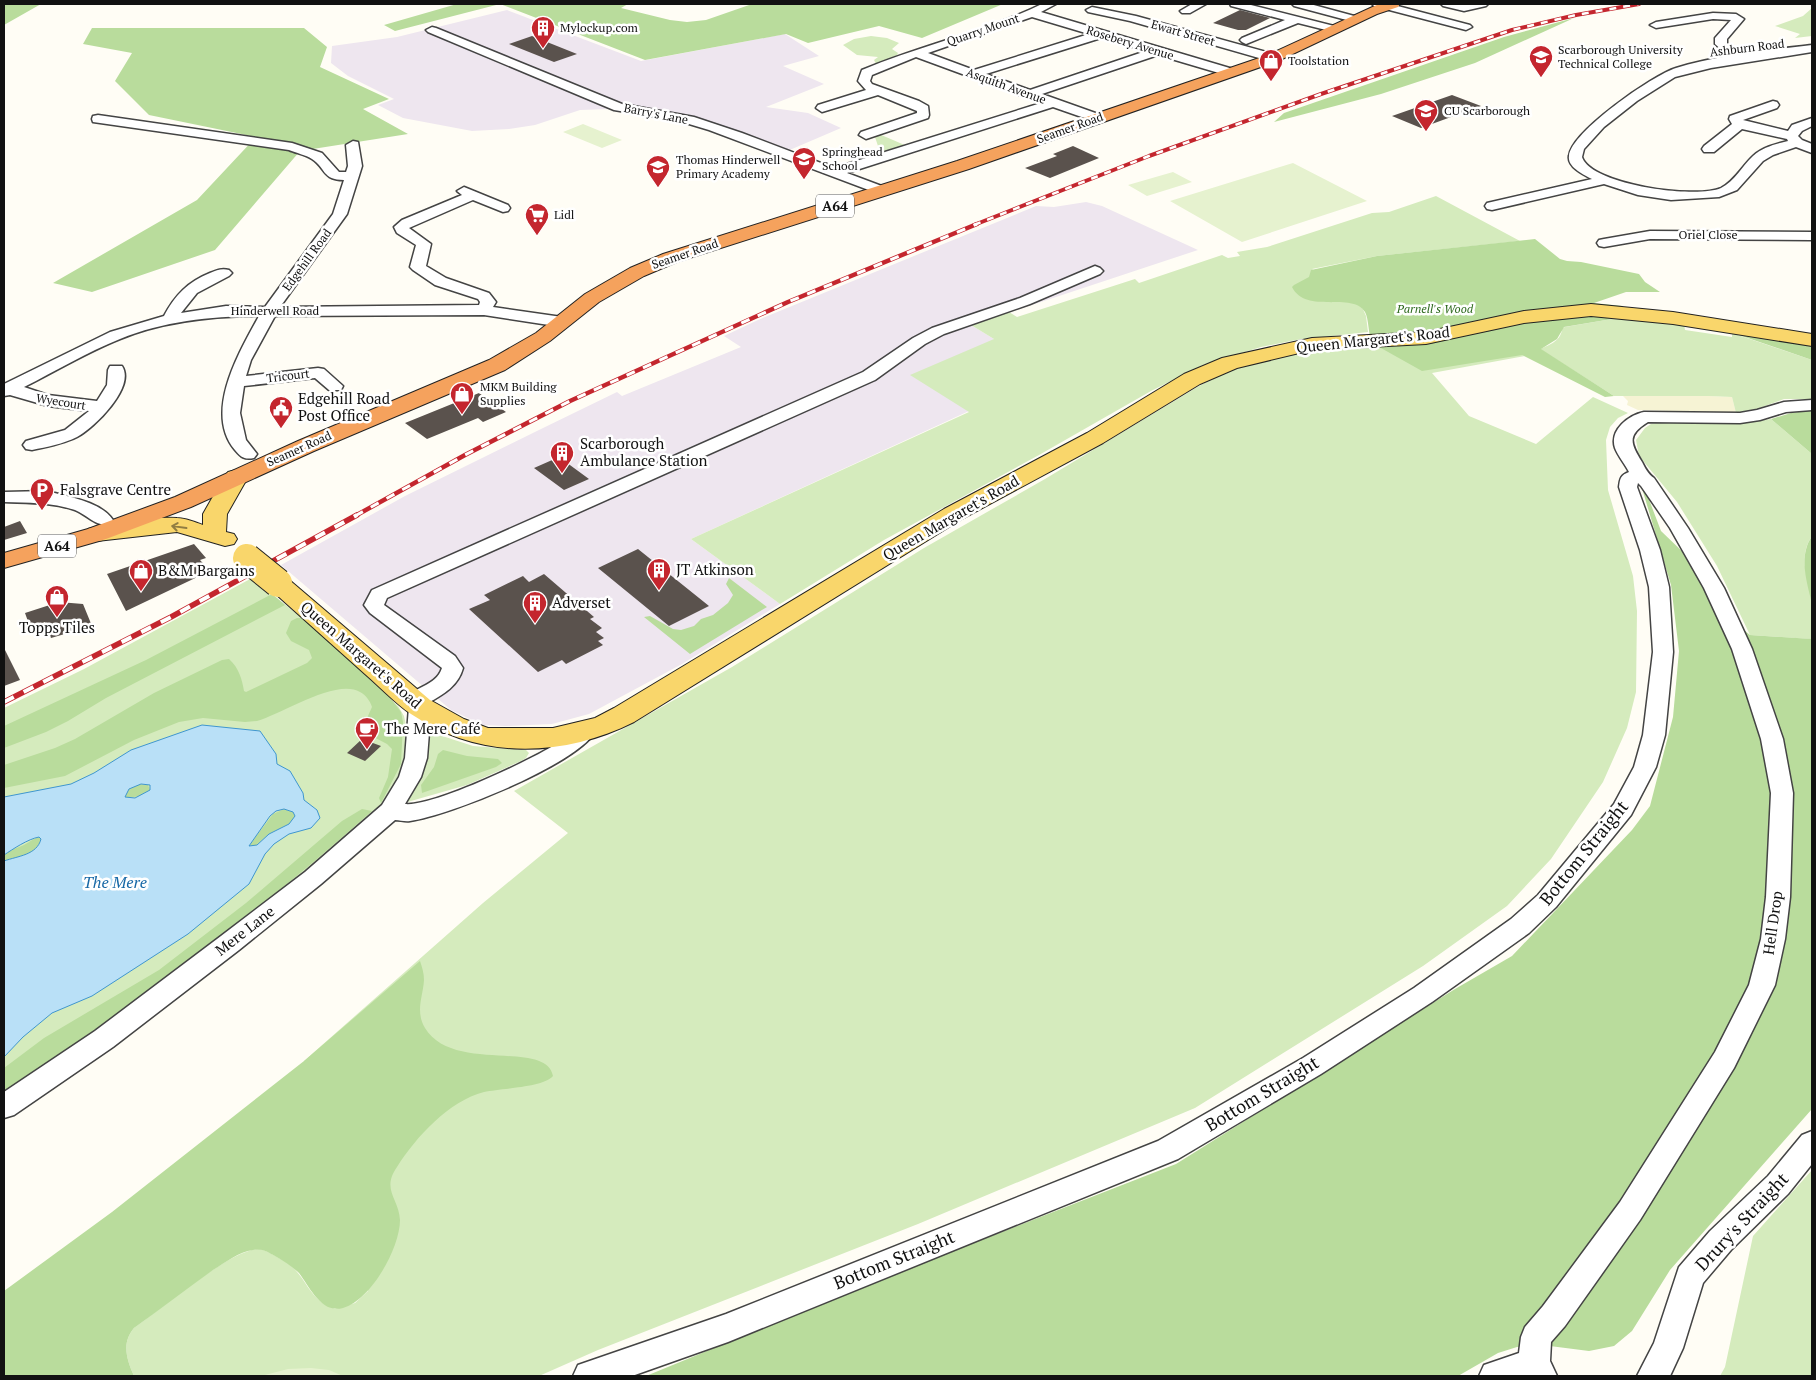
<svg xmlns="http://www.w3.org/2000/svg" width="1816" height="1380" viewBox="0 0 1816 1380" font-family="'PT Serif',serif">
<rect width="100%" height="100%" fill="#fffdf5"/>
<path fill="#eee6ef" d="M507,10l134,51 144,-27 34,22 -36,10 41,18 -58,23 42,6 33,15 -56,24 -145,-44 -60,2 -45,15 -26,4 -37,2 -69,-13 -25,-13 16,-6 -46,-23 -17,-13 1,-17 65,-9z
M1086,202l16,4 96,44 -227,75 23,14 -25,72 -278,128 89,65 -98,60 -93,50 -37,10 -46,2 -24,-1 -31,-15 -170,-145 124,-69 136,-67 76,-37 5,4 119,-49 -17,-11 34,-16 278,-114 18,1z"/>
<path fill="#f6f3d4" d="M1623,396h86l23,1 4,16 -98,-3 -11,-5 1,-4z"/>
<path fill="#d5ebbd" d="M1812,8v28l-17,2 5,-4 -25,-8 28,-10z
M871,36l16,2 12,5 -7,6 6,4 -1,2 -21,9 -2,-4 4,-3 -21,-2 -14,-10 11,-6z
M879,134l28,12 -26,9 -6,-18z
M1436,196l84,45 -143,15 -65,13 49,36 5,11 2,16 -72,8 -35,7 -58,18 -52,26 -112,64 -155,85 -104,64 -89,-65 278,-127 -59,-37 84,-36 -23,-14 38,-13 8,5 118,-38 4,4 83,-28 6,3 12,-2 -3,-4 30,-5 105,-34 17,-1z
M1618,318l66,6 1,6 47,7v-4l80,27v39h-28l-30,11 -18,3 -4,-16 -23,-1h-95l-74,-47c10,-4 22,-9 22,-21l3,-1z
M1358,344l164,11 3,1 -93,17 37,43 67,28 57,-47 35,16 -10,5 -8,9 -4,13 2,50 25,86 4,35 -1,81 -9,36 -24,54 -52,77 -44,47 -84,60 -228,142 -277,116 -320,126 -59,26h-405c-7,-16 -13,-33 0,-48 24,-17 98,-80 125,-79 9,1 19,9 27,13 16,10 21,29 35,40 4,3 10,5 14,7l20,-6 13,-12 -64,-230 179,-158 85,-70 -54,-42 218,-124 192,-119 121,-69 154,-93 28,-14 36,-12 54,-12z
M1771,419l41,35v82c-15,22 -3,44 0,68 2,11 0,24 0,35h-2l-60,-4 -33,-69 -40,-64 -38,-46 -3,-16 9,-12 6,-4 7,-1h86z
M252,578l50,40 96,88 6,10 5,24 -1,11 -12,40 -37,40 -267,210 -88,61v-394l80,-39z
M427,731l46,15 53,4 3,3 -3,5 -5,3 -54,24 -63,18z
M1812,1170v206h-92l5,-9 28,-131z"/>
<path fill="#b9dc9c" d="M4,4h37l-37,21z
M457,4h171l-7,4 49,12 17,2 19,-2 46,-16h251l-81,34 -43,-12 -71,17 -22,-9 -141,26 -145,-56 -105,27 -11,-6z
M1574,18l-99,45 -94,31 -107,28 10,-9 220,-76z
M92,28h212l23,19 -7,20 69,32 -26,10 45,25 -108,17 -85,99 -123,42 -39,-9 144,-83 59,-63 -107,-22 -34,-34 17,-28 -49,-9z
M1535,239l25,20 7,2 14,1 58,12 6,8 15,10h-34l-32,11 29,3v8l-5,4 -54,9 -7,12 -16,10 73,47 -9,1 -83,-42 -100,16 -50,-28c-4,-9 -3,-24 -7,-31 -12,-21 -59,3 -73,-25l2,-2 15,-8 2,-7 66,-14z
M1732,330l80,13v17l-76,-26z
M1812,410v44l-41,-35 20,-6z
M1641,485l4,4 16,42 25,24 12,20 11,26 41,34 62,4v470l-142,161 -38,61 -18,15 -25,5 -47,-6 -25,2 -19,6 -40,23h-812l238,-98 292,-114 279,-175 57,-33 120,-126 18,-24 23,-89 6,-66 -8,-66z
M1812,536v68c-5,-22 -14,-47 0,-68z
M729,578l38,29 -77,47 -46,-37 6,-1 23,13 8,1 13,-4 7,-7 12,-4 15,-12 5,-8 -7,-11z
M272,594l13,11 -179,93 -38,23 -22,11 -42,16v-22l142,-66z
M297,618h5l87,78 12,16 2,10 -2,42 -20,39 -2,-5 9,-21 4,-28 -5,-5 -23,-12 -1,-5 9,-20c-2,-6 -6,-12 -12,-15 -24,-14 -78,22 -103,29l-12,1 -42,-4 -24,4 -45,18 -69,36 -61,12v-23l51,-17 20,-9 79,-46 68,-33 7,-1c10,9 13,20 15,32l2,1 61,-29 5,-5 -3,-8 -18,-9 -5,-8 5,-12z
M443,750l24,6 31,3 4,4 -6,4 -74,26 -1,-8 13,-18 4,-13z
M136,784l12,1 2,5 -8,6 -17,2 1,-6z
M284,809l9,3 2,4 -6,8 -20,10 -14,12h-6l24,-32z
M362,809l10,2c-93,83 -191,160 -293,232 -25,18 -51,34 -75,51v-26l40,-30 115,-68 87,-67 96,-82z
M39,837l2,1c-2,17 -24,19 -37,23v-6c8,-6 7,-5 15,-8 7,-2 11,-7 20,-10z
M420,961c2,6 4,12 4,19 -1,17 -9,31 1,48 28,46 121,11 128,48 -11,12 -52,12 -69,16 -35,9 -68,45 -87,75 -16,23 2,31 3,53 0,28 -29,80 -57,88 -22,6 -33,-21 -44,-35 -7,-7 -16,-12 -24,-17 -7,-4 -13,-8 -22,-6 -14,2 -27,12 -40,20 -27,19 -52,39 -79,58 -13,15 -7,32 0,48h-130v-85l108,-79 192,-151z"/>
<path fill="#e6f2cf" d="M583,124l39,16 -20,8 -39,-16z
M1293,163l74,38 -125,41 -72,-41z
M1173,172l19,10 -45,14 -19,-11z
M311,1368l18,2 14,6h-82l27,-7z"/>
<path fill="#b9e0f7" stroke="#3f96cf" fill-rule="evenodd" d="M202,725l58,6 16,23 1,10 13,7 13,22 1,7 13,10 3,8 -9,10 -22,6 -15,10 -9,10 -16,30 -61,50 -96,62 -40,17 -29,24 -19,20v-196c14,-5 33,-6 37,-22l-2,-2c-11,2 -26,12 -35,18v-58l67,-13 23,-11 37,-23zM141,784l9,1v5l-15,8 -10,-1 4,-8zM284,809l9,3 2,4 -6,8 -20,10 -12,11 -8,1 21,-30 6,-5z"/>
<path fill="#5a524d" d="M1240,10l30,8 -24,12h-8l-25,-7z
M532,36l45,18 -23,8 -45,-18z
M1452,95l29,11 -60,22 -29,-12z
M1073,146l26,12 -49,20 -25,-10 32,-12 -4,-2z
M479,393l27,19 -23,10 -5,-4 -51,21 -22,-16z
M559,457l30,22 -25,11 -30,-22z
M20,521l7,12 -23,7v-13z
M194,544l12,14 -6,2 10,11 -84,40 -19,-37z
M638,549l71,57 -40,20 -71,-58z
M544,574l50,43 -4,2 12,9 -6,4 8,6 -6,3 5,4 -37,19 -4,-4 -24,12 -69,-63 21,-9 -6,-5 39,-19 6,6z
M59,602l24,2 9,22 -41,12 -6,-16 -15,5 -5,-14z
M4,648l16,32 -16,6z
M362,739l19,7 -16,15 -18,-8z"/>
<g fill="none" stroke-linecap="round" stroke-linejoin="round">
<g stroke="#444" stroke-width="3">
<path id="minor" d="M1042,4h14l-15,8 192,57 2,3 -6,4 -71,-21 -116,39 59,21 1,3 -6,4 -43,-15 -206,66 40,15 2,3 -7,4 -173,-65 -30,-9 -65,-11 -186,-78 -2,-2 6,-3 4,1 186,76 72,13 48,16 92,35 207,-65 -125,-46 -44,18 -2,6 2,3 47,17 9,5 1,9 -1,3 -62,21 -7,-4 2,-3 56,-19v-2l-39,-16 -56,17 -6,-4 2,-3 48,-15 -8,-9 4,-11c59,-25 122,-38 180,-66zM1032,17l57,17 -115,36 -46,-17zM1101,38l45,13 -116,39 -44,-16z
M1192,4h14l-16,9h-8l-2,-2z
M1230,4h17l91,23 2,2 -6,3 -36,-9 -52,21 -4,-2 -2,-2 2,-2 43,-18 -54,-14z
M1292,4h18l48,13 2,2 -6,3 -60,-16z
M1372,4h18l80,21 2,2 -6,3 -92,-24z
M1441,4h47l-2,2 -22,5 -21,-5z
M1092,7l44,9 141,39 2,3 -6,4 -143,-41 -42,-9 -2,-2z
M1713,13l23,1 8,5 -17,20v4l8,7 -2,3h-8l-10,-9v-6l16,-18 -18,-1 -57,9 -6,-3 6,-3z
M1812,45v7l-101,16 -36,9 -38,24 -33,26 -20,22 -2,8c9,28 114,42 139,31 14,-7 21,-22 32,-32 10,-9 23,-12 35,-15l-1,-2 -45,-10 -28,23h-10l-2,-3 2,-3 28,-22 -3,-5 1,-3 43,-15 4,1 2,3 -2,3 -34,12 45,11 4,-6 20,-7v8l-10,5 -4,5 4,4 10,4v9l-16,-6 -23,8 -10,6 -26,29 -18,7 -48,3 -33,-5 -34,-11 -112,26 -5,-1 -2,-3 2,-3 105,-24c-8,-4 -25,-12 -23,-23 2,-24 84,-81 107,-88 41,-13 94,-18 136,-23z
M98,115l194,28 30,10 17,19h7l2,-6 -2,-21 7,-4 5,1 4,24 -15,48 -67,93 199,-2 1,-3 -2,-3 -43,-14 -22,-15 -3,-3 6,-22 -19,-12 -3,-6 8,-7 60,-25 -5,-4 7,-4 44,18 2,3 -2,3 -5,1 -30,-12 -64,28 22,16 -5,22 20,12 43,15 7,9 -3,5 69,10 6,2 2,3 -2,3 -6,2 -78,-12 -209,1 -24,44 -5,16 72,-8 6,1 19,17 -2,4h-12l-14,-12 -71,8 -4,27 6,27 11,14 -3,4c-10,2 -13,-1 -19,-8 -32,-38 5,-99 24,-134 -47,0 -95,5 -139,23 -33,13 -64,32 -96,48l24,8 49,6 10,-16 1,-15 2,-4h12c14,21 -28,62 -45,71 -14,7 -30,10 -45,13l-6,-1 -3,-4 3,-4 39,-11 24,-19 -41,-5 -38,-11 -6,1v-12l106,-52 54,-16c11,-21 24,-34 46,-43 7,-3 12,-5 19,-3l3,3 -3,3 -32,17 -16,20 45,-7 39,1 68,-93 11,-34c-22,0 -18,-12 -32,-21 -6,-4 -16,-6 -23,-9l-196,-28 -1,-3 1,-3z
M1650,231l162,1v8l-162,-1 -46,8 -5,-1 -2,-3 2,-3 5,-1z
M1095,266l5,2 3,3 -3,3 -70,30 -86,30 -19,10 -50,36 -488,218 -3,7 71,51 8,12c-5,18 -19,26 -35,35l3,4 -4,51 -6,19 -16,27c28,3 131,-46 156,-63 6,-4 10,-12 17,-15 5,-3 9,-2 15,0l3,5c-21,34 -145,84 -186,90 -5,1 -10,-1 -15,-1l-74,64 -82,66 -126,97 -99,68 -10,3v-26l91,-61 126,-95 84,-64 77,-67 17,-28 6,-19 4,-51 -6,-6c10,-15 33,-14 39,-33l-72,-55 -6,-8 8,-15 491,-218 50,-34 19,-10 88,-30z
M1812,400v10l-26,2 -26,8 -20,3 -92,-1c-21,13 -18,21 -6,40 3,6 6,12 12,16l34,50 36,60 28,61 31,90 10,54 -3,104 -5,42 -10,46 -41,83 -94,152 -75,106 -14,16 -1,19 7,15h-78l5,-11 35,-12 2,-16 4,-10 18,-21 77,-104 95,-150 34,-67 12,-46 5,-42 5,-104 -10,-54 -29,-90 -28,-61 -34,-60 -29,-42 -3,-3 -1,4 23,63 9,37 4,65 -8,83 -9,32 -25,48 -75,92 -27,26 -97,69 -111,72 -143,85 -450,183 -96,34h-59l5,-11 148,-51 432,-173 145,-83 111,-70 97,-69 27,-24 76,-91 20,-37 9,-32 10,-83 -4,-65 -9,-37 -21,-63c1,-9 2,-12 10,-15 -4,-8 -11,-16 -14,-24 -6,-18 14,-33 29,-36l96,1 17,-3 27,-8z
M47,491c21,6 53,10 66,29l-2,4c-15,4 -23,-9 -36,-14 -24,-8 -47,-7 -71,-8v-10z
M1812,1131v33l-24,30 -57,56 -28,33 -20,65 -13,28h-33l17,-33 25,-76 31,-36 58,-55 34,-41z"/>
</g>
<g stroke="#222" stroke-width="2">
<path id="major" d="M1591,304l82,8 139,22v12l-139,-22 -82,-8 -67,7 -98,21 -114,6 -75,18 -37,16 -97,59 -141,76 -328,203c-72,36 -155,38 -223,-8 -16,-11 -31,-27 -46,-40 -32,-29 -64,-57 -96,-86l-4,-5 4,-5 9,-3 9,3 143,122 34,19 24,9h65l42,-10 19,-10 330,-199 143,-76 97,-59 38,-16 90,-20 114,-6 98,-21z
M236,470l8,2 4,5 -21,37 -1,18 8,2 3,5 -3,5 -9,2 -48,-14 -80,9 -9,-2 -3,-5 3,-5c28,-7 60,-12 89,-11 8,0 18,4 26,7v-11l21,-37 4,-5z"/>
</g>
<g stroke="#222" stroke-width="2">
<path id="highway" d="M1379,4h21l-2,3 -21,7 -99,47 -309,108 -292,93 -33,14 -45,26 -49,39 -45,29 -191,81 -123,56 -85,32 -102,29v-15l84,-24 87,-32 123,-56 191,-81 47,-27 49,-39 45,-26 33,-14 294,-93 311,-106z"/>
</g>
<use href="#minor" fill="#fff" fill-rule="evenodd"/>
<use href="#major" fill="#f9d66b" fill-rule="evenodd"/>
<use href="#highway" fill="#f5a25d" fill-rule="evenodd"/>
<g stroke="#c4262e" stroke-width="4">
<path id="rail-far2" d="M974,225l175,-69 172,-62 191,-64 64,-15 63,-11"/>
</g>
<g stroke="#c4262e" stroke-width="4.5">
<path id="rail-far1" d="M355,516l110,-61 105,-54 218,-99 189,-78"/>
</g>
<g stroke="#c4262e" stroke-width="5.5">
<path id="rail" d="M4,702l167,-85 186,-102"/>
</g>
<use href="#rail-far2" stroke="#fff" stroke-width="2.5" stroke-dasharray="7" stroke-linecap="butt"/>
<use href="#rail-far1" stroke="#fff" stroke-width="3" stroke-dasharray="9" stroke-linecap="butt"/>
<use href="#rail" stroke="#fff" stroke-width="4" stroke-dasharray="11" stroke-linecap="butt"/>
<g stroke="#222" stroke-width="30" stroke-linecap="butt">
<path id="major-bridge" d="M247,558l31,25"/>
</g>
<use href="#major-bridge" stroke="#f9d66b" stroke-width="28"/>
</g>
<defs><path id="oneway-shaft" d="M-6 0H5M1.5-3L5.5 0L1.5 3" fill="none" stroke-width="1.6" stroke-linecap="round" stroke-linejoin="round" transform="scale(1.25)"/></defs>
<use stroke="#917d42" href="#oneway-shaft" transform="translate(179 527) rotate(-172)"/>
<defs>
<g id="building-pin" transform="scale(1.25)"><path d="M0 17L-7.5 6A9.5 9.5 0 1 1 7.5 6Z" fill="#c4262e" stroke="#fff"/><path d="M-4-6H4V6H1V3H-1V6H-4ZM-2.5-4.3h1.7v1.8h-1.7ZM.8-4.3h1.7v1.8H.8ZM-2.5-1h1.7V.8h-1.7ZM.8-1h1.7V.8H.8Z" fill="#fff"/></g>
<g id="school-pin" transform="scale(1.25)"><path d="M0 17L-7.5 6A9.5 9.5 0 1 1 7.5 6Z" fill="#c4262e" stroke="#fff"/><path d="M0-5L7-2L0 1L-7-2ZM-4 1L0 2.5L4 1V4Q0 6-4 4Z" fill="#fff"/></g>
<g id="shop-pin" transform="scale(1.25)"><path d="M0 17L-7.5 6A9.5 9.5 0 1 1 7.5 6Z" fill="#c4262e" stroke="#fff"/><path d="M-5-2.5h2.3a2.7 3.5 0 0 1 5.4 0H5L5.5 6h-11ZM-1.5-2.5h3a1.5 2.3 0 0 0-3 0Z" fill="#fff"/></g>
<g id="university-pin" transform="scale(1.25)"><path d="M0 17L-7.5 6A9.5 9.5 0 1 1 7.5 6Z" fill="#c4262e" stroke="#fff"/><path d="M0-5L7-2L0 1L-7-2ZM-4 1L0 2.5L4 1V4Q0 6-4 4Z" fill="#fff"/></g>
<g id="supermarket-pin" transform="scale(1.25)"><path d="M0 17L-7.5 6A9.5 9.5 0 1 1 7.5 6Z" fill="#c4262e" stroke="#fff"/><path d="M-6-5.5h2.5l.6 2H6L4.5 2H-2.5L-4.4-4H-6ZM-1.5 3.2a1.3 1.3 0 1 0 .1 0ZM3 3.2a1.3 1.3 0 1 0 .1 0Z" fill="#fff"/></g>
<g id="civic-pin" transform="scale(1.25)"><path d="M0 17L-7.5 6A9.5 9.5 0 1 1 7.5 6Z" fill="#c4262e" stroke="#fff"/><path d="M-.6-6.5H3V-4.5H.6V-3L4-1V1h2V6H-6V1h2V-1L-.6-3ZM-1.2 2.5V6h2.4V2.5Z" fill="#fff"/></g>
<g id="parking-pin" transform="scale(1.25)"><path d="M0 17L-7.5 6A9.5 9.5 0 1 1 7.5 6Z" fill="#c4262e" stroke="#fff"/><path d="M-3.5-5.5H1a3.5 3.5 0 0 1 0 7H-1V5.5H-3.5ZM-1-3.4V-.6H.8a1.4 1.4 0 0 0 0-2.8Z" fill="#fff"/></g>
<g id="cafe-pin" transform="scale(1.25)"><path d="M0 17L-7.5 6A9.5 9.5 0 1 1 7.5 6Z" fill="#c4262e" stroke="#fff"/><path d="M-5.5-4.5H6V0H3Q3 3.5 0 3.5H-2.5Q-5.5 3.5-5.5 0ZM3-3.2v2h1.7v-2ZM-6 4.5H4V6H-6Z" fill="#fff"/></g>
</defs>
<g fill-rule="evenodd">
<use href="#building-pin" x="543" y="28"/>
<use href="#school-pin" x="1541" y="57"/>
<use href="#shop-pin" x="1271" y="61"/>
<use href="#university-pin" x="1426" y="111"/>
<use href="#school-pin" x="804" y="159"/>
<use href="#school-pin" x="658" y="167"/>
<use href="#supermarket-pin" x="537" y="215"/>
<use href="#shop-pin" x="462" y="394"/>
<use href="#civic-pin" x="281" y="408"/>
<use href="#building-pin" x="562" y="453"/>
<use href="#parking-pin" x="42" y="490"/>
<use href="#building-pin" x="659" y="570"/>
<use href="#shop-pin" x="141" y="571"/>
<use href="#shop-pin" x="57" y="597"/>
<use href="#building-pin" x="535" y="603"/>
<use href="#cafe-pin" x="367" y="729"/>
</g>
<g text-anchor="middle" stroke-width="5" stroke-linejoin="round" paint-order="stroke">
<g font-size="12" fill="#111" stroke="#fff" text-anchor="start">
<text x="560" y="32">Mylockup.com</text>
<text x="1558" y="54">Scarborough University<tspan x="1558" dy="14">Technical College</tspan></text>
<text x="1288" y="65">Toolstation</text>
<text x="1444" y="115">CU Scarborough</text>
<text x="822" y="156">Springhead<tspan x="822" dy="14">School</tspan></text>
<text x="676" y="164">Thomas Hinderwell<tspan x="676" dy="14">Primary Academy</tspan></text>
<text x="554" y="219">Lidl</text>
<text x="480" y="391">MKM Building<tspan x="480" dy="14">Supplies</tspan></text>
</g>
<g font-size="12" fill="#111" stroke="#fff">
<text transform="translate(983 30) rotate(-19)" y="4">Quarry Mount</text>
<text transform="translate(1183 33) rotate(16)" y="4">Ewart Street</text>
<text transform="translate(1130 43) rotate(17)" y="4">Rosebery Avenue</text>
<text transform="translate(1747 48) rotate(-7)" y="4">Ashburn Road</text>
<text transform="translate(1006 86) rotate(20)" y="4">Asquith Avenue</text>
<text transform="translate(656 114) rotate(11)" y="4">Barry's Lane</text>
<text transform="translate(1070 128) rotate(-20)" y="4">Seamer Road</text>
<text x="1708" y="239">Oriel Close</text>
<text transform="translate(685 254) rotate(-19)" y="4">Seamer Road</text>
<text transform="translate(307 260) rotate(-54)" y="4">Edgehill Road</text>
<text x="275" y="315">Hinderwell Road</text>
<text transform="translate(288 376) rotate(-7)" y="4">Tricourt</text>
<text transform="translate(61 402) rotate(9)" y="4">Wyecourt</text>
<text transform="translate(299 449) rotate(-24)" y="4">Seamer Road</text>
</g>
<g font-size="12" font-style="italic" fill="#2f6b1f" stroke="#fff">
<text x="1435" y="313">Parnell's Wood</text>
</g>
<g fill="#fff" stroke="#585858" stroke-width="1">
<rect x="816" y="194.5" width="38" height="23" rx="4"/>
<rect x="38" y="534.5" width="38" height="23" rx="4"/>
</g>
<g font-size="14" font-weight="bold" fill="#111">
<text x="835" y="211">A64</text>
<text x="57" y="551">A64</text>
</g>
<g font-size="15" fill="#111" stroke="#fff">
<text transform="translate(1373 340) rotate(-6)" y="5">Queen Margaret's Road</text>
<text transform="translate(951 518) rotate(-30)" y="5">Queen Margaret's Road</text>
<text transform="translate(361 655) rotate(41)" y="5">Queen Margaret's Road</text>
<text transform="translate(1773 923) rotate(-82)" y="5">Hell Drop</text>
<text transform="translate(245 931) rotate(-38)" y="5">Mere Lane</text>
</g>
<g font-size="15" fill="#111" stroke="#fff" text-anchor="start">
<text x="298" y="404">Edgehill Road<tspan x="298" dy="17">Post Office</tspan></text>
<text x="580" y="449">Scarborough<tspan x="580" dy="17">Ambulance Station</tspan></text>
<text x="60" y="495">Falsgrave Centre</text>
<text x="676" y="575">JT Atkinson</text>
<text x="158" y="576">B&amp;M Bargains</text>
<text x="552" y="608">Adverset</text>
<text x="57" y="633" text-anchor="middle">Topps Tiles</text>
<text x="384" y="734">The Mere Café</text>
</g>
<g font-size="16" font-style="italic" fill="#1768a6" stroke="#fff">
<text x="115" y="888">The Mere</text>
</g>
<g font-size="18" fill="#111" stroke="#fff">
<text transform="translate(1584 853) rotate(-51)" y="6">Bottom Straight</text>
<text transform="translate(1262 1094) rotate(-31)" y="6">Bottom Straight</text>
<text transform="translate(1742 1222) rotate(-47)" y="6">Drury's Straight</text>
<text transform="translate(894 1260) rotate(-22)" y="6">Bottom Straight</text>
</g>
</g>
<rect width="1816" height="1380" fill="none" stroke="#111111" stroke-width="10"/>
</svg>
